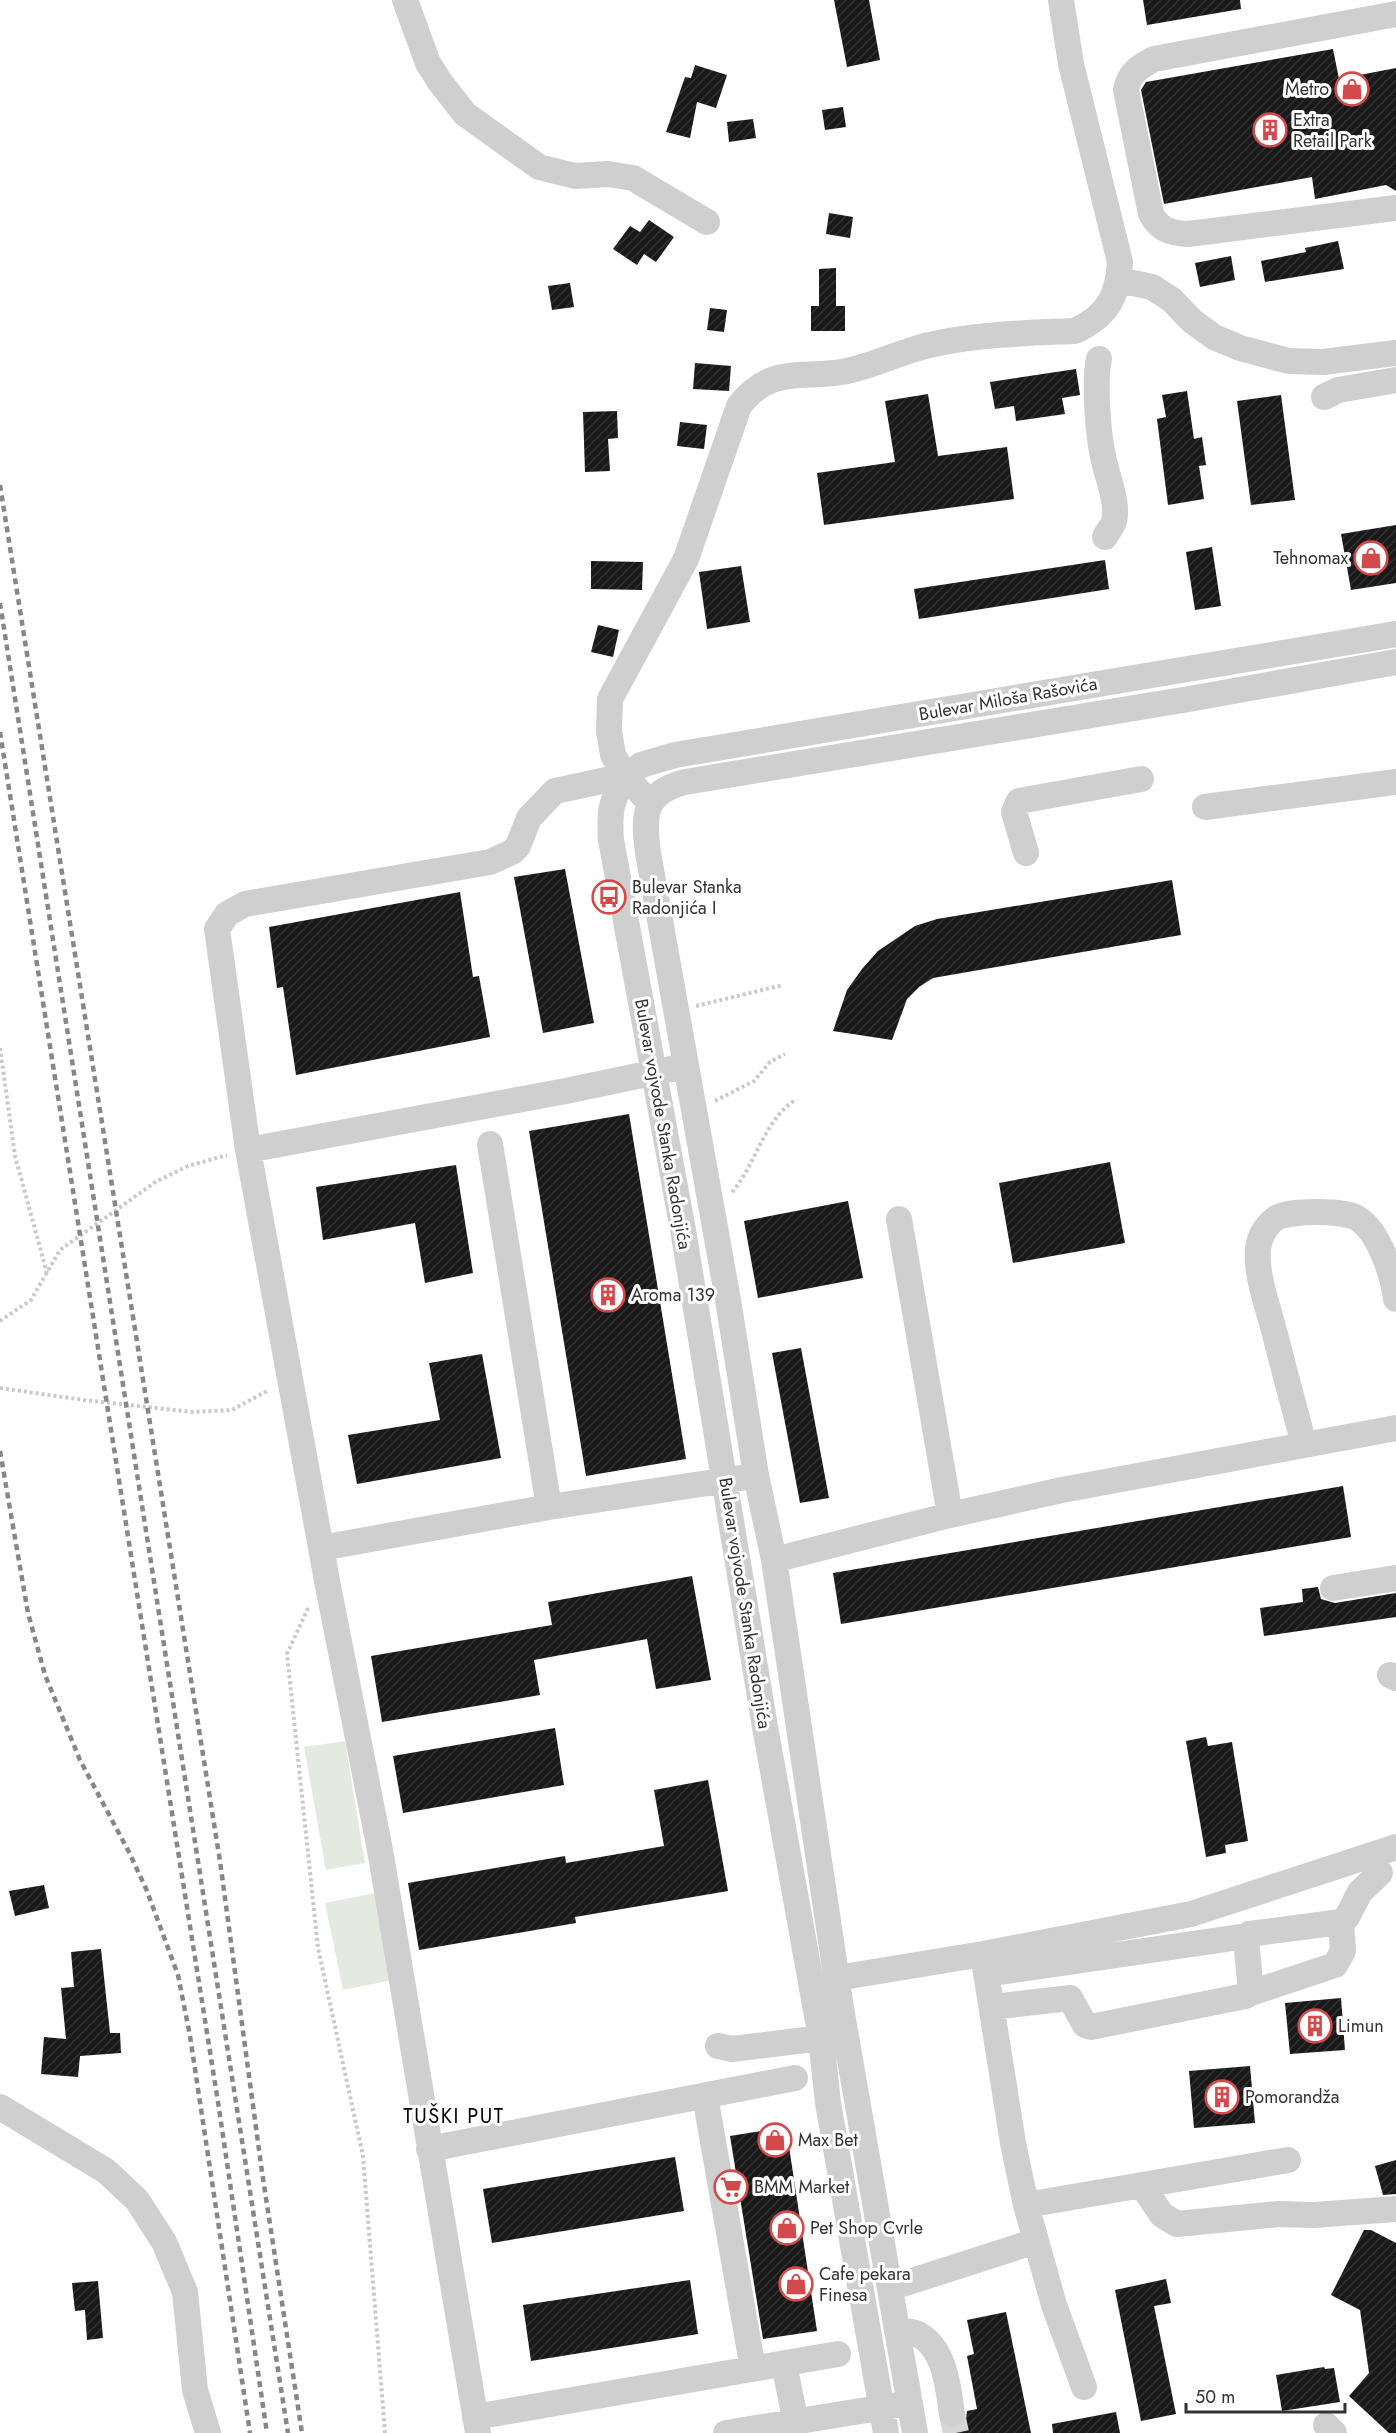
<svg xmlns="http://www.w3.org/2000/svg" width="1396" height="2433" viewBox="0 0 1396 2433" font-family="Jost,sans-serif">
<defs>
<pattern id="building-hatch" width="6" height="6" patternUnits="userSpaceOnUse" patternTransform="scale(1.5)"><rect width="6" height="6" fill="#191919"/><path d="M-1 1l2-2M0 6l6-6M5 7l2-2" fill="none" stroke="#323232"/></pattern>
</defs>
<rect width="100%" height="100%" fill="#fff"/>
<path fill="#e4eadf" d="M345,1741l20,122 -39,7 -22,-123z
M375,1893l18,87 -50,10 -18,-87z"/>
<path fill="url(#building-hatch)" d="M834,0h35l11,60 -33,7z
M1143,0h97l1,9 -94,16z
M1333,49l6,30 57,-11v123l-10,-6 -71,14 -3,-22 -148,27 -23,-114 5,-8z
M695,65l32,10 -11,33 -19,-6 -7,36 -24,-6 19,-55 6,1z
M843,107l3,20 -21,3 -3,-20z
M753,119l3,19 -27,4 -2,-20z
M829,213l24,4 -3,21 -24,-4z
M649,220l25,17 -18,25 -12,-8 -7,11 -24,-16 17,-23 10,6z
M1338,241l6,28 -79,13 -4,-21 45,-9 -1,-4z
M1231,256l4,24 -35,7 -5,-24z
M836,268v38h9v25h-34v-25h8v-37z
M570,283l4,24 -22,3 -4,-24z
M710,308l17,2 -3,22 -17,-2z
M695,363l36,3 -2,25 -36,-2z
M1076,369l4,26 -18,3 3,16 -49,7 -2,-15 -19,3 -5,-27z
M1187,391l7,48 8,-2 4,28 -7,1 5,33 -36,6 -11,-86 9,-2 -4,-22z
M928,394l10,62 69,-9 7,52 -190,26 -7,-52 78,-11 -10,-61z
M1281,395l14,105 -44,5 -14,-104z
M617,411l1,27 -10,1 2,32 -25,1 -2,-60z
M680,422l27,3 -3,24 -27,-3z
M1396,525v58l-45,7 -10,-56z
M1212,547l9,59 -26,4 -9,-58z
M1105,560l4,29 -190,30 -5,-30z
M591,561l52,1 -1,28 -51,-1z
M741,566l9,56 -43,7 -8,-57z
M598,625l21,5 -6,27 -22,-5z
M565,869l29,154 -51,10 -29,-156z
M1172,880l9,55 -248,43 -14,9 -12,12 -15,41 -59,-9 14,-41 15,-21 16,-18 37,-25 22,-7z
M460,892l13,85 6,-1 11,61 -194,38 -13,-88 -6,1 -8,-61z
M629,1114l57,345 -100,17 -57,-345z
M1110,1162l15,81 -112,20 -14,-80z
M456,1165l17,108 -48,10 -10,-60 -92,17 -7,-53z
M848,1201l15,77 -105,20 -14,-77z
M801,1348l28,150 -29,5 -28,-150z
M482,1354l19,104 -144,26 -9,-49 92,-15 -11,-57z
M1343,1486l8,51 -510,87 -8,-51z
M692,1576l19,104 -55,9 -9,-50 -113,21 6,35 -158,27 -11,-66 181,-31 -4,-23z
M1318,1587l3,12 14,4 61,-10v24l-132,19 -4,-28 43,-6 -1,-13z
M555,1728l9,57 -161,28 -10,-57z
M1206,1737l2,9 24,-4 16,99 -23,4 1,8 -20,4 -20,-116z
M708,1780l20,111 -153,26 1,6 -157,27 -11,-67 157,-27 1,7 98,-17 -10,-56z
M44,1885l5,23 -34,8 -6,-25z
M101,1949l9,84h10l1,20 -41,3 -2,21 -37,-3 3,-37 22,2 -5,-51 13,-1 -3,-35z
M1341,1998l4,52 -55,4 -5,-51z
M1250,2066l5,57 -61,5 -5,-57z
M786,2127l31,204 -54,8 -33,-203z
M675,2157l9,54 -192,32 -9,-54z
M1396,2160v34l-13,1 -8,-29z
M1364,2230h7l25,13v190h-7l-40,-37 20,-23 -9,-63 -29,-15z
M1166,2279l5,24 -17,3 22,108 -35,7 -26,-131z
M690,2280l8,54 -167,27 -8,-56z
M98,2281l5,57 -16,2 -2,-30 -10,1 -3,-28z
M1006,2312l25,121h-86l-1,-7 9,3 8,-3 5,-7 1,-8 10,-2 -10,-53 7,-2 -7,-34z
M1324,2367l1,2 9,-1 6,34 -58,9 -6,-36z
M1116,2412l4,21h-67l-1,-9z"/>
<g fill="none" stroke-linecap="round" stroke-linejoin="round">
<path stroke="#d6d6d6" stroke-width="26" stroke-dasharray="26 13" stroke-linecap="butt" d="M952,2414l4,19"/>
<path stroke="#c9c9c9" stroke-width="4" stroke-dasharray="3 3" stroke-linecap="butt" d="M696,1006l87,-21
M0,1048l15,108 32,117
M715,1101l39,-20 16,-19 15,-8
M732,1192c25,-29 30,-69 63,-92
M0,1321l31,-21 29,-50 97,-69 31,-15 39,-11
M0,1388l84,12 108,12 40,-2 37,-20
M308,1608l-21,46 31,294 45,208 22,277"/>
<path stroke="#cfcfcf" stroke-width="26" d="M405,0l23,63 12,19 25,32 74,53 36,9 33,-2 25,4 74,44
M1396,14l-242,45c-15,8 -25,14 -28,31l25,124c9,16 19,19 37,20l208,-26
M1119,280l33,7 20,13 20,21 22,16 26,11 49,13 34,1 73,-9
M1099,359c-5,21 -1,75 4,97 3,18 16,47 11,65 -1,5 -7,11 -9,16
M1324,397l14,-7 58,-10
M625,776c-14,26 -16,34 -14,64l72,390 82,497 56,311 7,65 58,330
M650,803l-25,-27 -12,-21 -4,-24 1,-32 76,-140 53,-153c32,-42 63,-26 108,-35 29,-6 57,-21 87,-27 47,-10 94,-11 141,-13 32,-15 43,-34 45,-69l-49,-198 -10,-64
M1205,807l191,-25
M1026,853l-12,-41 5,-11 122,-22
M490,1144l59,363
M248,1150l-31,-221 10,-15 18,-10 245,-42 22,-10 6,-6 11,-28 26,-27 70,-15 16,-11 34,-10 721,-121
M899,1219l51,296
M1304,1445c-9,-35 -19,-71 -28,-107 -6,-26 -25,-73 -16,-98 2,-8 9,-17 16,-22 13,-8 68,-8 81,0 22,13 36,57 39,81
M321,1548l228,-41 192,-29
M774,1560l176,-45 112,-25 334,-62
M1333,1588l63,-10
M1390,1675l6,3
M983,1954l30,189 13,62 262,-45
M986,1974l261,-38
M837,1978l146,-24 208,-40 205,-67
M1251,1993l84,-28 8,-14 -2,-29
M992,2007l78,-9 15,27 6,2 154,-31 6,-3 -5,-55 3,-4 92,-12 6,-5 13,-25 20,-19
M718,2046l14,3 105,-13
M705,2096l48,273
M0,2107l106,64 31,29 27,42 21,50 10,98 13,43
M429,2149l366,-71
M1143,2187l19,28 15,9 102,-10 35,1 82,-6
M1026,2205l28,100 30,82
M890,2288l146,-47
M897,2331c6,0 14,0 19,2 29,14 32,53 36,81
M784,2364l14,69
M475,2417l363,-63
M1326,2425l8,8
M478,2433l-98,-583 -52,-264 -80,-436 318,-59 119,-25
M726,2433l171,-28
M915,2433l-74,-425 -67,-448 -18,-85 -28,-175 -80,-447c-5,-38 -5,-60 37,-71l504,-83 207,-37"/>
<path stroke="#878787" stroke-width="4.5" stroke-dasharray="6 4.5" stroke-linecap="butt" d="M0,485l220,1376 42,311 40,261
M0,603l288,1830
M0,732l218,1370 49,331
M0,1451l28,162 17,62 35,85 50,94 17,37 31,84 12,61 60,397"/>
</g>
<defs>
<g id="shop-ring" transform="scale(1.725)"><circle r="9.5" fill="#fff" stroke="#d34a4d" stroke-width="1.5"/><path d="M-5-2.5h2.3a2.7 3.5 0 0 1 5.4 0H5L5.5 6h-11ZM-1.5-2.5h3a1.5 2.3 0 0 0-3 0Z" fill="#d34a4d"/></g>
<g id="building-ring" transform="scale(1.725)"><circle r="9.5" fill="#fff" stroke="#d34a4d" stroke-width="1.5"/><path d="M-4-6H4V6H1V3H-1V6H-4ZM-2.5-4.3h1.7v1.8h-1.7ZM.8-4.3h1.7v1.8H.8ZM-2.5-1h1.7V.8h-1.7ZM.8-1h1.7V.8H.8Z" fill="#d34a4d"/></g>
<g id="bus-ring" transform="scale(1.725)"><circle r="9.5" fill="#fff" stroke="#d34a4d" stroke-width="1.5"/><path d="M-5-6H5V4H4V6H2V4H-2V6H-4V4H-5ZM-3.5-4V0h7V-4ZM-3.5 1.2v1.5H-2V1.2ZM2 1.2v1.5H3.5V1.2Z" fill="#d34a4d"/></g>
<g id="supermarket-ring" transform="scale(1.725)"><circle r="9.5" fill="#fff" stroke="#d34a4d" stroke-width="1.5"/><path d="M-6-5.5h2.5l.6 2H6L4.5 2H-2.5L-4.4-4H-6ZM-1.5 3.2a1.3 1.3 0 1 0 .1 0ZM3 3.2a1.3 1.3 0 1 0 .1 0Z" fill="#d34a4d"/></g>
</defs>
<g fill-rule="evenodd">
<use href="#shop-ring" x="1352" y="89"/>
<use href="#building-ring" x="1270" y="130"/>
<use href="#shop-ring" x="1371" y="558"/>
<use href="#bus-ring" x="609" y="897"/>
<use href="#building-ring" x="608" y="1295"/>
<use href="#building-ring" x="1315" y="2026"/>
<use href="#building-ring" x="1222" y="2097"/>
<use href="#shop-ring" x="775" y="2140"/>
<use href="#supermarket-ring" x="731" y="2187"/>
<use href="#shop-ring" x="787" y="2228"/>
<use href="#shop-ring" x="796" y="2284"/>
</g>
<g text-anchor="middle" stroke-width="6" stroke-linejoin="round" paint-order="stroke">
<g font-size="18" fill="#323232" stroke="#fff" text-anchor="start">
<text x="1329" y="95" text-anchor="end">Metro</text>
<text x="1293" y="126">Extra<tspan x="1293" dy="21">Retail Park</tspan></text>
<text x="1348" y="564" text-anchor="end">Tehnomax</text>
<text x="632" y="893">Bulevar Stanka<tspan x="632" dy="21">Radonjića I</tspan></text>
<text x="631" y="1301">Aroma 139</text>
<text x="1338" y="2032">Limun</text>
<text x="1245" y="2103">Pomorandža</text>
<text x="798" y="2146">Max Bet</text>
<text x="754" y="2193">BMM Market</text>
<text x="810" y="2234">Pet Shop Cvrle</text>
<text x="819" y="2280">Cafe pekara<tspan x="819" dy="21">Finesa</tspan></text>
</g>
<g font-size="18" fill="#323232" stroke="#fff">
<text transform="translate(1008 699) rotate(-10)" y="6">Bulevar Miloša Rašovića</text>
<text transform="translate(663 1124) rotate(80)" y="6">Bulevar vojvode Stanka Radonjića</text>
<text transform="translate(745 1603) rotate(81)" y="6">Bulevar vojvode Stanka Radonjića</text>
</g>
<g font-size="20" letter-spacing="1.5" fill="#000" stroke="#fff">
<text x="454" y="2123">TUŠKI PUT</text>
</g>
</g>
<path d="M1186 2403v9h159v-9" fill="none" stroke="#323232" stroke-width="3"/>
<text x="1195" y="2403" font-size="18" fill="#323232" stroke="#ffffff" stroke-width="4.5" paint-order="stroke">50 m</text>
</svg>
